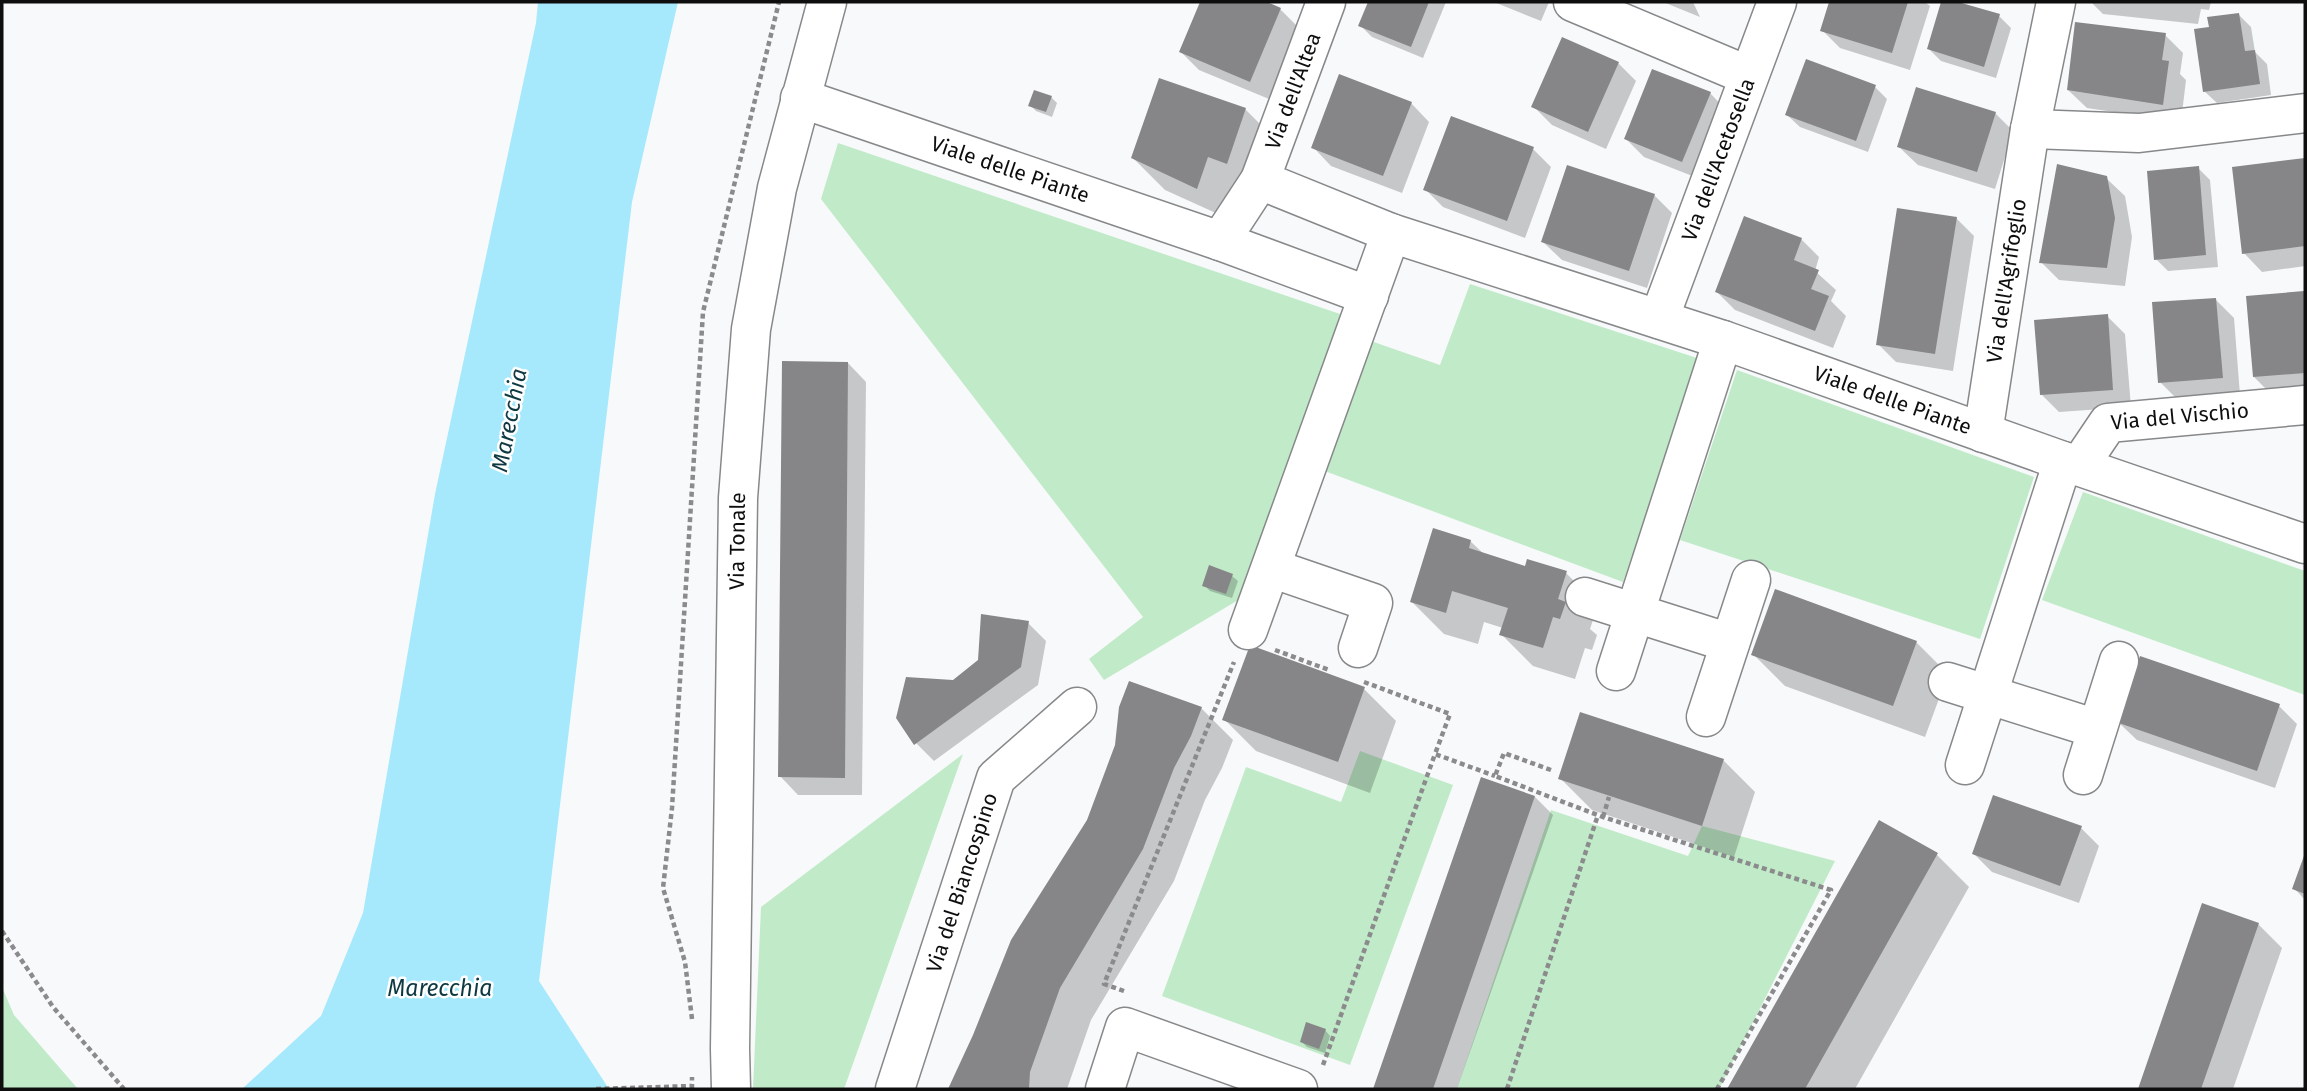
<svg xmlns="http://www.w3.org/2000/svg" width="2307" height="1091" viewBox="0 0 2307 1091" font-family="'Fira Sans',sans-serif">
<rect width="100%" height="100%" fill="#f8f9fb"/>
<path fill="#c1ebc8" d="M838,143l505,172 -98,281 -141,84 -15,-21 54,-42 -322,-418z
M1470,284l230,75 -77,223 -301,-112 46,-130 72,25z
M1737,370l297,107 -54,162 -300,-99z
M2083,492l222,79v124l-263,-95z
M1360,751l93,34 -103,280 -188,-69 84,-229 95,35z
M963,754l-119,335h-91l8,-182z
M1551,810l137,46 14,-30 133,35 -116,228h-262z
M2,987l12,28 64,74h-76z"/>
<path fill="#a6e9fc" d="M538,2h140l-46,200 -93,779 70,108h-367l79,-73 42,-103 72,-419 101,-471z"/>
<path fill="#0003" d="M1202,2h61l17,7 18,18 -29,72 -70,-29 -18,-18z
M1370,2h76l-23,56 -51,-21 -12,-12z
M1494,2h55l-8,19z
M1663,2h30l7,15z
M1831,2h94l5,4 -20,64 -70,-22 -18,-18z
M1942,2h10l47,14 12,12 -15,50 -55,-17 -12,-12z
M2091,2h120l-2,8 -8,-1 -3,15 -95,-10z
M2239,15l12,12 4,25 12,12 4,31 -54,8 -13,-12 7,-62z
M2165,35l18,18 -3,21 6,6 -5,42 -94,-14 -19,-18z
M1618,63l18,18 -30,68 -54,-24 -19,-19z
M1875,87l12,12 -19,53 -68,-25 -13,-12z
M1710,93l18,19 -28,67 -56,-22 -18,-18z
M1051,97l6,6 -5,14 -16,-6 -6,-6z
M1411,103l18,19 -27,71 -71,-27 -18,-19z
M1245,109l32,32 -48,78 -64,-29 -32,-32z
M1995,113l18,18 -18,58 -77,-24 -19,-18z
M1533,149l18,18 -26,71 -82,-31 -18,-18z
M2305,160v106l-43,6 -18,-19 -10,-85z
M2198,168l12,12 8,87 -50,4 -12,-12z
M2106,178l19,18 7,41 -7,49 -66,-6 -18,-18z
M1654,195l18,18 -25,75 -85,-28 -19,-18z
M1956,218l18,18 -21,135 -57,-9 -18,-18z
M1801,239l18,18 -4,14 21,19 -5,11 15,15 -13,32 -98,-38 -18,-18z
M2303,293l2,2v97l-33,3 -18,-18z
M2215,299l19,19 6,77 -62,5 -18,-18z
M2107,316l18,18 6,73 -72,5 -18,-18z
M848,363l18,19 -4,413h-64l-18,-19z
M1470,541l14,13 43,14 39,5 32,32 -8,24 7,6 -5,15 -7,-2 -10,31 -42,-13 -32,-32 2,-6 -19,-6 -6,22 -34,-10 -32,-32z
M1232,576l6,5 -6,17 -22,-7 -6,-6z
M1028,623l18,18 -8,44 -104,76 -18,-18 37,-61z
M1916,642l32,32 -23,63 -140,-51 -32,-32z
M1364,689l32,32 -26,72 -114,-42 -32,-32z
M2279,706l18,18 -22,64 -138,-48 -19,-18z
M1201,708l32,32 -11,28 -17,32 -31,81 -83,139 -24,69h-118l26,-53z
M1723,760l32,32 -21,65 -142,-47 -32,-32z
M1482,779l53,18 18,18 -96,274h-82z
M1880,822l57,33 32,32 -114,202h-126z
M2081,828l18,18 -20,57 -87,-31 -18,-18z
M2305,857v43l-11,-12z
M2203,905l55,19 24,24 -49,141h-94z
M1325,1030l5,6 -5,17 -18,-6 -5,-5z"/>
<path fill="#868688" d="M1200,2h67l14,6 -31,74 -71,-30z
M1368,2h61l-18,45 -53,-21z
M1829,2h79l-16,51 -72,-22z
M1941,2h17l42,12 -16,53 -57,-18z
M2239,13l6,38 10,-1 5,34 -57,8 -9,-63 15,-2 -2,-10z
M2075,22l91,11 -4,27 7,1 -6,44 -96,-15z
M1562,37l57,25 -31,70 -57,-25z
M1806,59l70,26 -20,56 -71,-26z
M1652,69l59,23 -29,70 -58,-23z
M1339,74l73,28 -29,74 -72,-28z
M1159,78l87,30 -19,56 -19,-7 -11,32 -66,-31z
M1916,87l80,25 -19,60 -80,-25z
M1034,90l18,6 -6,16 -18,-6z
M1451,116l83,31 -27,74 -84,-31z
M2305,158v88l-63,8 -10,-87z
M2057,164l50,12 8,42 -8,50 -68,-5z
M1567,165l88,29 -26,77 -88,-29z
M2199,166l7,89 -52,5 -7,-89z
M1897,208l60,9 -22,137 -59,-9z
M1744,216l58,22 -8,22 25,10 -8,19 18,7 -14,35 -100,-39z
M2304,291l1,82 -52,4 -7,-81z
M2216,298l7,80 -65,5 -6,-81z
M2108,314l5,76 -73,5 -6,-75z
M782,361l66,1 -3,416 -67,-1z
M1433,528l38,12 -2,8 56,18 2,-7 40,12 -9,28 8,3 -6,17 -7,-2 -10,31 -44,-13 9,-27 -56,-17 -6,22 -36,-11z
M1209,565l24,9 -7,20 -24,-8z
M1775,589l142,52 -24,65 -142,-51z
M981,614l48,7 -8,46 -107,78 -18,-27 10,-41 47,3 25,-20z
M1250,645l115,42 -27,75 -116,-42z
M2140,656l140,48 -23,67 -141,-49z
M1129,681l73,26 -11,29 -17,32 -31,81 -83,139 -30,84 -1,17h-81l25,-54 38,-95 76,-120 28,-75 4,-38z
M1580,712l144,47 -22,67 -144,-47z
M1481,777l54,19 -102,293h-60z
M1993,795l89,31 -22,60 -88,-32z
M1879,820l59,33 -133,236h-78z
M2305,853v41l-13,-5z
M2202,903l57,20 -58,166h-63z
M1306,1022l20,7 -7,20 -19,-7z"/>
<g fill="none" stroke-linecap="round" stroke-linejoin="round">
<g stroke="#87888a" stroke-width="41">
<g id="minor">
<path d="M1573,2l176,74"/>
<path id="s1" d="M800,98l420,143 149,55"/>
<path d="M2030,129l109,4 166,-20"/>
<path id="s2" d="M1260,180l131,53 332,107 340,121 242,83"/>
<path id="s3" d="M1220,241l40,-61 66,-178"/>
<path id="s4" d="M1659,319l118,-317"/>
<path id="s5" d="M1983,433l47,-304 26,-127"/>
<path id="s6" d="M2079,466l29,-43 197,-18"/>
<path d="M1271,568l102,35 -15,45"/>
<path d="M1585,597l145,46"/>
<path d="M1248,630l143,-397"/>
<path d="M1616,671l107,-331"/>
<path d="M1948,682l149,47"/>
<path d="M1706,717l45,-137"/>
<path d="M1965,765l98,-304"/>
<path d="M2083,775l36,-114"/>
<path id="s7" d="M731,1089l-1,-40 8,-551 13,-169 26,-141 50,-186"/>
<path id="s8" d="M895,1089l101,-311 81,-71"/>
<path d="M1105,1089l20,-62 173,62"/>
</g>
</g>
<path stroke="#8b8b8d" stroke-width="4.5" stroke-dasharray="5 3.5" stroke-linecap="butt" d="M1275,650l54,20
M1364,682l86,32 -15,40
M1551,770l-47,-17 -9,23 108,41 228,73 -114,199
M1603,817l6,-20
M2,931l51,76 71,82
M1124,991l-20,-7 130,-322
M692,1019l-7,-57 -22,-74 9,-80 31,-496 76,-310
M1323,1065l112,-311 60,22
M596,1089l96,-3
M692,1089v-12
M1507,1089l91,-274"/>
<use href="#minor" stroke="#fff" stroke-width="38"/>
</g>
<g text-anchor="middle" stroke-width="5" stroke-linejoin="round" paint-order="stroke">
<g font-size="21" fill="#0e0e0f" stroke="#fff">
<text dy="7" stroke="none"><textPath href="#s3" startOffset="168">Via dell'Altea</textPath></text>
<text dy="7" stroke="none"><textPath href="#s4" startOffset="170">Via dell'Acetosella</textPath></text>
<text dy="7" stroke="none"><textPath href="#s1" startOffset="222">Viale delle Piante</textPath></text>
<text dy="7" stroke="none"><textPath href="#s5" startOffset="154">Via dell'Agrifoglio</textPath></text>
<text dy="7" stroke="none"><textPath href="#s2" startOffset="670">Viale delle Piante</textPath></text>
<text dy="7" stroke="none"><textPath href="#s6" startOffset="124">Via del Vischio</textPath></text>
<text dy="7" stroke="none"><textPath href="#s7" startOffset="548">Via Tonale</textPath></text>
<text dy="7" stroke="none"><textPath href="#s8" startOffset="217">Via del Biancospino</textPath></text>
</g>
<g font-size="23" font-style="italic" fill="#0f3942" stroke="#fff">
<text transform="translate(509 420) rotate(-79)" y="8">Marecchia</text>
<text x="440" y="996">Marecchia</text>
</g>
</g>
<rect width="2307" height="1091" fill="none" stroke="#0e0e0f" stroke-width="7"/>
</svg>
